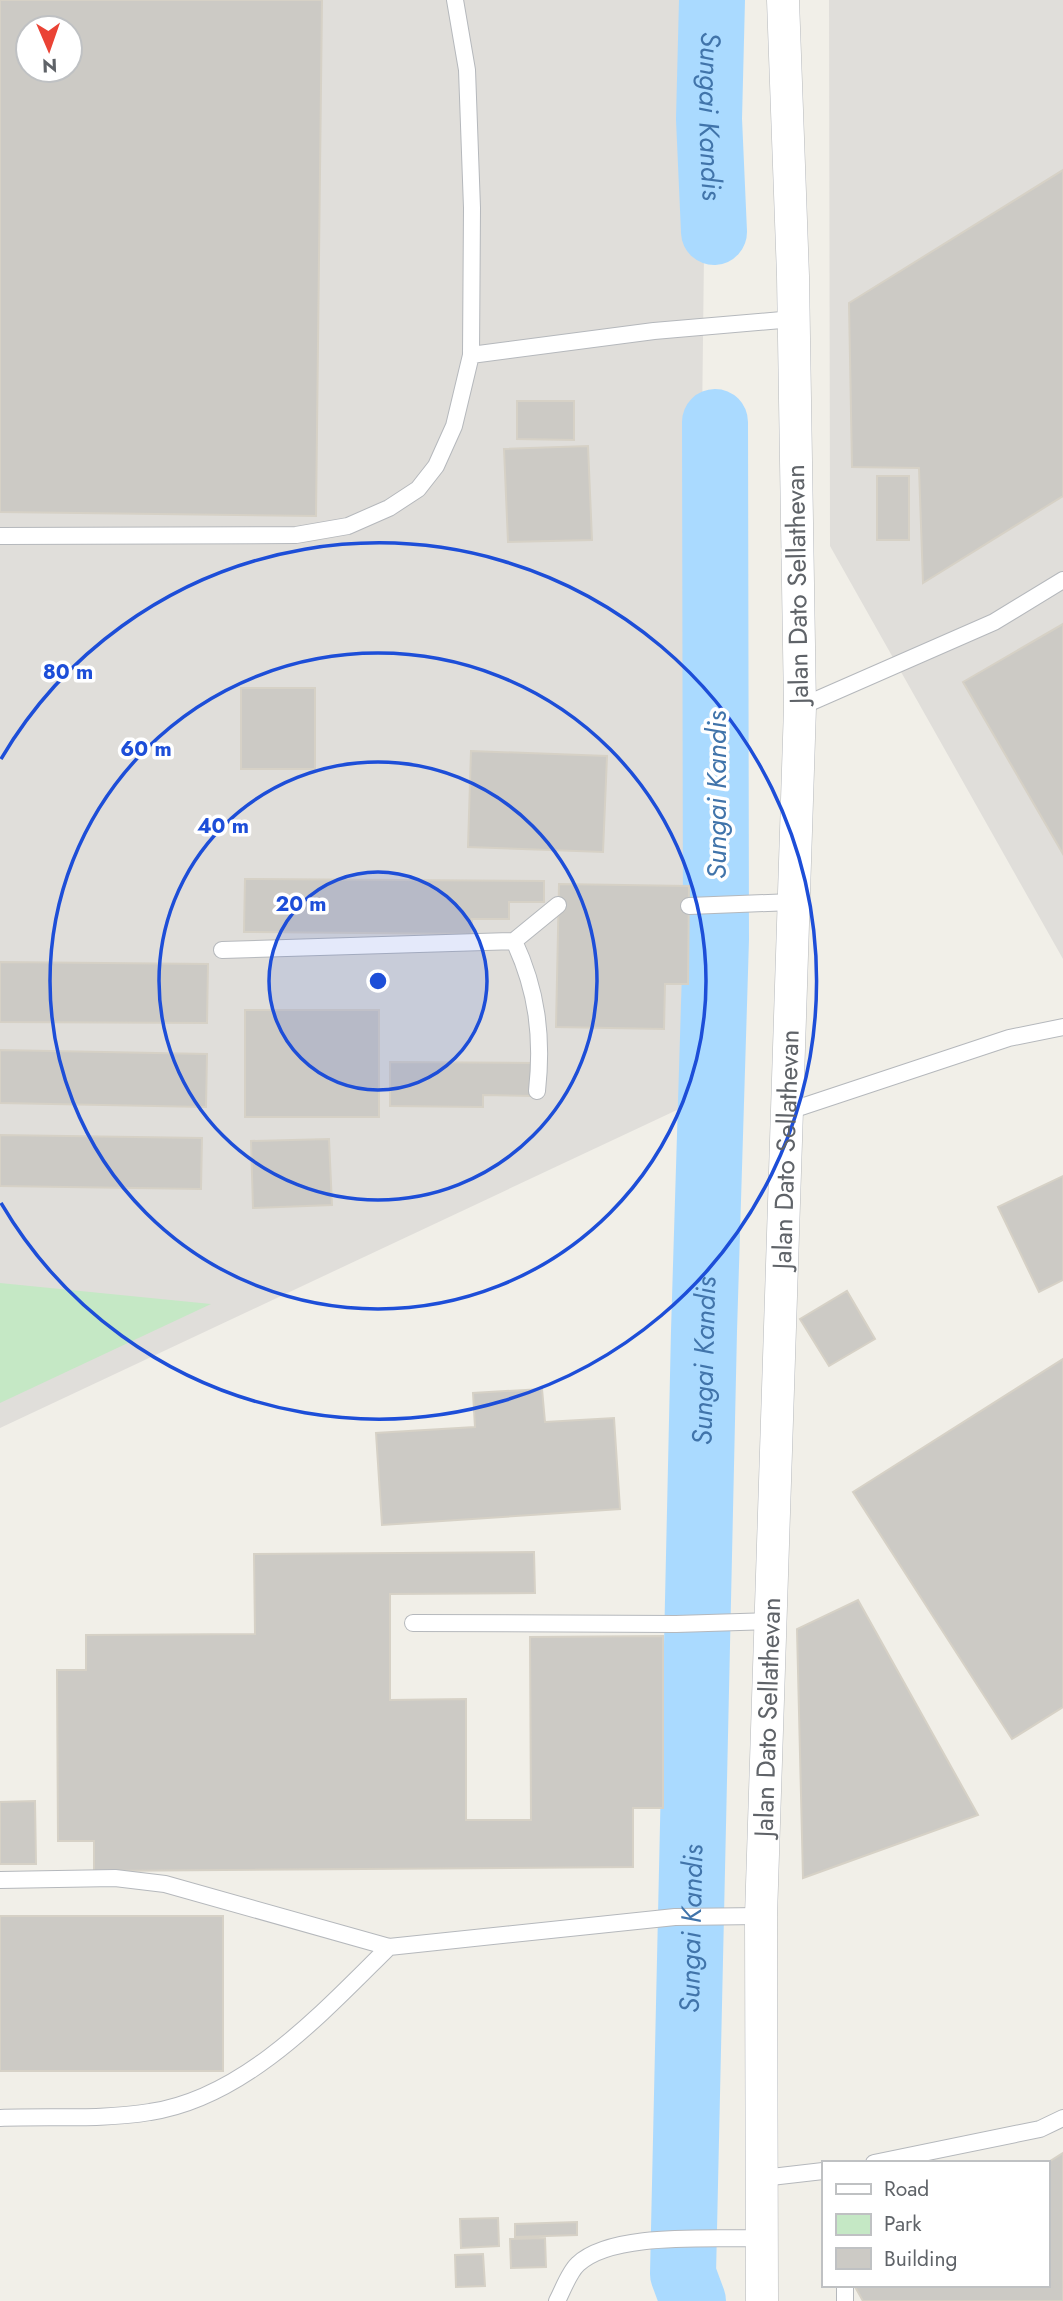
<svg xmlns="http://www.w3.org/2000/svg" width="1063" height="2301" viewBox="0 0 1063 2301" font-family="Jost,sans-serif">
<rect width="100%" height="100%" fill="#f1efe8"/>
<path fill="#e0deda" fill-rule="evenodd" d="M0,0h707l-13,1102 -694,326zM28,28h42v42h-42z
M829,0h234v959l-233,-413z"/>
<path fill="#c5e8c5" d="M0,1283l211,21 -211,99z"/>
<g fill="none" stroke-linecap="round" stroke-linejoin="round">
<g stroke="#aadaff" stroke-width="66">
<path id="s1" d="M712,0l-3,119 5,113"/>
<path id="s2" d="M693,2301l-10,-27 21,-943 12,-392 -1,-517"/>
</g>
</g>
<path fill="#cccac5" stroke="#d6d1c6" stroke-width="2" fill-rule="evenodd" d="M0,0h322l-6,516 -316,-4zM28,28h42v42h-42z
M1063,170v326l-140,87 -4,-115 -67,-1 -3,-164z
M517,401h57v39l-57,-1z
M588,446l4,94 -84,2 -4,-93z
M877,476h32v64h-32z
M1063,624v230l-100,-172z
M241,688h74v81h-74z
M471,751l136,5 -4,96 -135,-5z
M245,879l299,2v21h-35v17h-37v15l-228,-2z
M559,884l130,2 -1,98h-23l-1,45 -108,-2z
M0,962l208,2 -1,59 -207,-1z
M245,1010h134v107h-134z
M0,1050l207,4 -1,53 -206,-4z
M390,1062l143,1 -1,33 -49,-1v12l-93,-1z
M0,1135l202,3 -1,51 -201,-3z
M329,1139l3,66 -79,3 -2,-67z
M1063,1176v104l-24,12 -41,-85z
M847,1291l28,48 -46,27 -29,-47z
M1063,1359v348l-51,32 -159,-247z
M542,1389l3,33 69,-4 6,91 -238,16 -6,-92 99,-6 -2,-34z
M534,1552l1,41 -145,1v106l76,-1v121h65l-1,-183 133,-1v172h-30v59l-539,4v-30h-36l-1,-171h29v-35l169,-1 -1,-80z
M858,1600l120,215 -175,63 -6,-249z
M35,1801l1,63h-36v-62z
M0,1916h223v155h-223z
M1063,2153v148h-200l-9,-16h193v-122z
M498,2218l1,28 -38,2 -1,-29z
M577,2222v13l-62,2v-13z
M545,2238l1,29 -35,1 -1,-29z
M483,2254l2,32 -29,1 -1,-32z"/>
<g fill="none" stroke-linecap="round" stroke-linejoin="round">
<g stroke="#b5b8bc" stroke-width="18">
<path id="service" d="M471,355l183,-24 139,-12
M0,536l296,-1 52,-9 41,-18 29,-19 18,-23 18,-40 17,-71 1,-147 -5,-138 -12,-70
M800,707l194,-85 69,-42
M689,906l103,-4
M514,941c23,49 29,96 23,150
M222,950l292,-9 44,-36
M786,1112l223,-74 54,-11
M413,1623l263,1 94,-3
M0,1880l115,-2 50,6 224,63 286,-30 86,-1
M0,2118c48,-2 103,2 150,-6 95,-14 173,-100 239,-165
M874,2163l166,-34 23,-11
M762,2178l61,-7
M845,2285v16
M557,2301c6,-11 12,-29 21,-37 35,-33 136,-24 184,-26"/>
</g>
<g stroke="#b5b8bc" stroke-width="33">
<g id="minor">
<path id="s3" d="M762,2301l-1,-385 39,-1209 -7,-431 -10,-276"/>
</g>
</g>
<use href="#service" stroke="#fff" stroke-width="16"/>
<use href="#minor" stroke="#fff" stroke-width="32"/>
</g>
<circle cx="378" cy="981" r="109" fill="#1d4ed8" fill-opacity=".12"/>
<g fill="none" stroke="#1d4ed8" stroke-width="3.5">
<circle cx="378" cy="981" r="109"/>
<circle cx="378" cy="981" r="219"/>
<circle cx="378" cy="981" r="328"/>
<path d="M1 759A438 438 0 1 1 1 1203"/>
</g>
<g text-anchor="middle" stroke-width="7" stroke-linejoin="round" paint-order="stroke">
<g font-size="26" fill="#5f6368" stroke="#fff">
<text transform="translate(797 584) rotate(-91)" y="9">Jalan Dato Sellathevan</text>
<text dy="9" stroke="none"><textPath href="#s3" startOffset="1152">Jalan Dato Sellathevan</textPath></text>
<text dy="9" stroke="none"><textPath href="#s3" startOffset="584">Jalan Dato Sellathevan</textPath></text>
</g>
<g font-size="28" font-style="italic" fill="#4174aa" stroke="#fff">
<text dy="10" stroke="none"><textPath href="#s1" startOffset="116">Sungai Kandis</textPath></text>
<text transform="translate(716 795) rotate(-90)" y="10">Sungai Kandis</text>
<text dy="10" stroke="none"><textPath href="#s2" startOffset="942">Sungai Kandis</textPath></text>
<text dy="10" stroke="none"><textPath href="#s2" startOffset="374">Sungai Kandis</textPath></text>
</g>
</g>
<circle cx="378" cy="981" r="10" fill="#1d4ed8" stroke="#fff" stroke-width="3.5"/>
<g font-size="21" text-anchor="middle" font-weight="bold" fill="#1d4ed8" stroke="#fff" stroke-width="7" stroke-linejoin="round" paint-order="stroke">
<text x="68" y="679">80 m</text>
<text x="146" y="756">60 m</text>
<text x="223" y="833">40 m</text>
<text x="301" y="911">20 m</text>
</g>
<rect x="822" y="2161" width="228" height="126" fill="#ffffff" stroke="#bfc1c3" stroke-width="2"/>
<rect x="836" y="2184" width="35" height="10" fill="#ffffff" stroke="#bfc1c3" stroke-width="2"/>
<text x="884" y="2196" font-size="21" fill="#5f6368">Road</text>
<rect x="836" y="2214" width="35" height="21" fill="#c5e8c5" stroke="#bfc1c3" stroke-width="2"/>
<text x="884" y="2231" font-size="21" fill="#5f6368">Park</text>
<rect x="836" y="2248" width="35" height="21" fill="#cccac5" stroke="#bfc1c3" stroke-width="2"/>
<text x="884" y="2266" font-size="21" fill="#5f6368">Building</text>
<g transform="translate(49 49) rotate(178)"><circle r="33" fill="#ffffff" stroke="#bfc1c3" stroke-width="2"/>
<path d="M0-5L12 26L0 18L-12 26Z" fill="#ea4335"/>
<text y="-10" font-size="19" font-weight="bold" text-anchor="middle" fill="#5f6368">N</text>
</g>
</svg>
